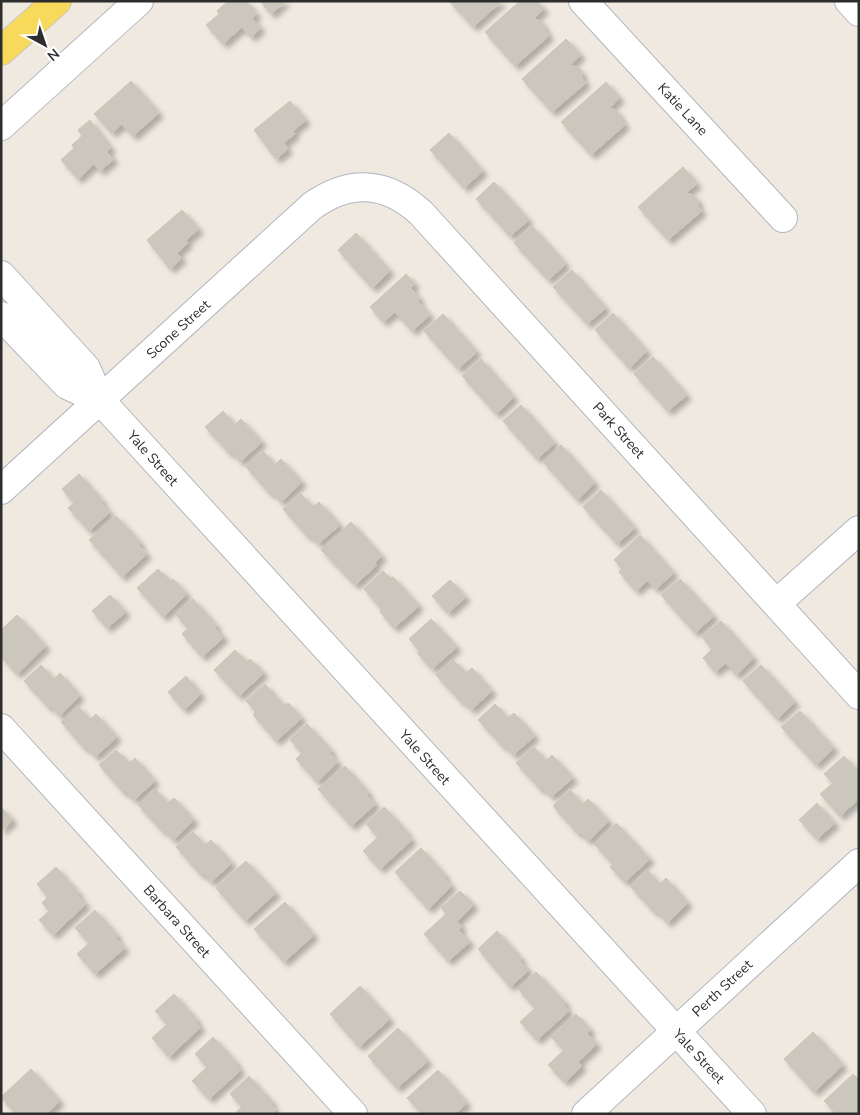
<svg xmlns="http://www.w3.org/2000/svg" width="860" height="1115" viewBox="0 0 860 1115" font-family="'Nunito Sans',sans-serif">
<defs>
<filter id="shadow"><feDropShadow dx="4.5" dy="4.5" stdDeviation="2.5" flood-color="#0004"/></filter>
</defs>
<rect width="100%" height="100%" fill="#efe9df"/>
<path fill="#cbc7bd" stroke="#cbc5b8" filter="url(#shadow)" d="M228,1h18l11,13 -5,4 9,10 -10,9 -9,-10 -19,17 -17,-19 13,-11 -2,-3z
M260,1h26l-15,13z
M449,1h53l-29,26z
M520,1h17l7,8 -11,10 7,1 9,16 -34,30 -30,-34z
M566,39l15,16 -11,10 7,2 5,5v6l4,5 -34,29 -30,-33z
M131,81l28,32 -26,23 -11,-12 -10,9 -18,-19z
M606,82l14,16 -11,10 7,2 9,15 -34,30 -30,-33z
M290,101l16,19 -13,11 2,3 -11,9 4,6 -12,10 -22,-29z
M90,120l21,28 -4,4 7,7 -14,12 -6,-7 -16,15 -17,-19 13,-12 -2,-3 10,-9 -4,-6z
M449,133l34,38 -19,17 -34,-38z
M683,167l14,17 -11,9 7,2 5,6v5l4,5 -34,29 -30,-33z
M494,182l35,38 -19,16 -34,-37z
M182,210l17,19 -13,11 2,3 -11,10 5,5 -12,11 -23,-29z
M532,226l34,38 -18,16 -34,-37z
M356,233l34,38 -18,17 -34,-38z
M572,270l34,38 -19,16 -34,-37z
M406,274l9,10 -4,4 9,11 -2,2 12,14 -18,16 -17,-19 -12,10 -13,-15z
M613,313l34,38 -18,17 -34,-38z
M443,314l34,38 -19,17 -34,-38z
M653,357l34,38 -19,16 -34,-37z
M481,359l33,38 -18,17 -34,-38z
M521,405l34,38 -18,16 -34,-38z
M223,411l12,14 6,-6 21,23 -22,20 -8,-10 -2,2 -25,-27z
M561,445l34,38 -18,17 -34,-38z
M263,451l12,14 6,-6 21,23 -21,20 -9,-10 -2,2 -24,-27z
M79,474l24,27 -1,2 8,9 -21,19 -21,-23 6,-5 -12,-14z
M601,490l34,38 -18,16 -34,-37z
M301,494l12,13 6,-5 21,23 -22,19 -8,-9 -2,2 -25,-28z
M116,516l25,27 -2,2 8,9 -25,23 -33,-37z
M351,522l31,34 -7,7 2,2 -22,20 -34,-35z
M640,535l34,38 -18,16 -9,-8 -11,10 -17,-19 3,-3 -8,-9z
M158,569l13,13 2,-3 14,15 -24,23 -26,-29z
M383,571l8,8 2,-2 26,29 -25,22 -14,-16 2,-2 -18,-21z
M680,579l34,37 -19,17 -34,-38z
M450,580l16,17 -18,16 -16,-17z
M110,595l16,17 -19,16 -15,-17z
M193,599l24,27 -2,2 9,9 -22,20 -20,-23 6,-6 -13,-14z
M17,615l29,31 -29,28 -16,-17v-27z
M431,619l26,28 -25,22 -15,-16 3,-2 -11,-12z
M721,621l33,37 -18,17 -10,-12 -11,9 -12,-14 9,-9 -10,-12z
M235,650l12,12 3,-3 14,14 -25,23 -25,-26z
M453,660l13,13 6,-5 20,23 -21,19 -8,-9 -2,1 -25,-27z
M41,665l13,14 6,-6 20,23 -21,20 -8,-10 -2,2 -25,-27z
M761,665l34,37 -18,17 -34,-38z
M186,676l15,18 -17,16 -16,-18z
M265,684l19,22 4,-3 14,15 -26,23 -23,-26 3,-3 -10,-11z
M495,704l13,14 6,-5 21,23 -22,19 -8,-9 -2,1 -25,-27z
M78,706l12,14 6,-6 21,23 -22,20 -8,-10 -2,2 -24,-27z
M800,711l34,37 -18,17 -35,-38z
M307,724l25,27 -2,2 8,9 -21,20 -21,-23 6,-6 -12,-13z
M534,747l12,14 6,-6 21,23 -22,19 -8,-9 -2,2 -25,-27z
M116,750l13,13 6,-5 20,23 -21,19 -9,-9 -1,2 -25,-28z
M844,756l15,16v27l-19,17 -20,-22 13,-11 -9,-9z
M345,766l24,27 -2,2 9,9 -25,22 -33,-37z
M155,789l13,14 6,-5 20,22 -21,20 -9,-10 -1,2 -25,-27z
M570,790l13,14 5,-5 21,22 -21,20 -9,-9 -2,1 -24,-27z
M817,803l18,20 -18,16 -18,-19z
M1,807l12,13 -12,11z
M384,807l24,26 -1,1 5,6 -32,29 -17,-18 15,-14 -12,-13z
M616,823l34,36 -25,23 -15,-15 3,-3 -19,-20z
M193,832l12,13 6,-5 21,23 -21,19 -9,-9 -1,2 -25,-28z
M421,848l25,28 -2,1 8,9 -24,23 -33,-37z
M246,861l30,32 -31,28 -29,-33z
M56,867l23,26 -1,2 8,9 -33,31 -14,-15 10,-9 -7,-8 6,-6 -11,-13z
M647,870l13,14 6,-6 22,25 -21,20 -10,-12 -2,2 -25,-27z
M460,891l14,14 -17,16 5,6 -3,3 11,12 -22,19 -24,-27 22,-20 -5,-6z
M285,902l29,33 -30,27 -30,-33z
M95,910l23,26 -2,2 9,10 -30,26 -18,-20 12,-11 -14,-15z
M497,931l25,28 -2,2 9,9 -19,17 -32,-38z
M536,972l30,31 -2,2 5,6 -32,29 -17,-18 15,-14 -17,-19z
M360,986l30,33 -31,28 -29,-33z
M174,994l23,26 -1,2 5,5 -32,30 -17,-19 15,-14 -12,-13z
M576,1014l15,16 -4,3 10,11 -19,18 4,4 -17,16 -17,-17 16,-15 -13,-13z
M398,1028l30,33 -31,27 -29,-32z
M813,1032l30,33 -29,27 -30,-33z
M213,1037l24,26 -1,2 5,5 -32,29 -17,-18 15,-14 -12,-13z
M31,1069l29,32 -14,13h-30l-15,-17z
M438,1070l29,33 -12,11h-33l-15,-16z
M853,1074l6,6v34h-22l-13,-13z
M249,1076l24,27 -2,1 5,6 -4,4h-38l8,-7 -12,-13z"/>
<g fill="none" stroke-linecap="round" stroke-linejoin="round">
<g stroke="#b3b5c1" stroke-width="30">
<path id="minor" d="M583,1l200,217
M849,1l10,11
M1,126l138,-125
M1,275l85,93 14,32 652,714
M1,316l66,69 33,15
M1,490l311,-284c38,-27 74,-25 109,7l438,482
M777,603l82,-73
M1,728l352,386
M586,1114l273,-251"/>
</g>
<g stroke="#c8c8c8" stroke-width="30">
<path id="major" d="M1,51l56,-50"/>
</g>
<use href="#minor" stroke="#fff" stroke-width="28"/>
<use href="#major" stroke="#f7d95c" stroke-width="28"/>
</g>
<g text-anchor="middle" stroke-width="4" stroke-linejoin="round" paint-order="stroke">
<g font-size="14" fill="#2d2d2d" stroke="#fff">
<text transform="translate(683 109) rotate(47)" y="5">Katie Lane</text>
<text transform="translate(178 329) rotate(-42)" y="5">Scone Street</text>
<text transform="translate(619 430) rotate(48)" y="5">Park Street</text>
<text transform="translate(153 458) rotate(48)" y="5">Yale Street</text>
<text transform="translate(425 757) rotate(48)" y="5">Yale Street</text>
<text transform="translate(177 921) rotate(48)" y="5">Barbara Street</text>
<text transform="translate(722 988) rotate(-43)" y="5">Perth Street</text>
<text transform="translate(699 1056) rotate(47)" y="5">Yale Street</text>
</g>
</g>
<rect width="860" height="1115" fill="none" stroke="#2d2d2d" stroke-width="5"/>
<g transform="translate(45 45) rotate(140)" stroke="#ffffff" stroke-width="4" paint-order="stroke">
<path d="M0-4L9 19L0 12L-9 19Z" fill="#2d2d2d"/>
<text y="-8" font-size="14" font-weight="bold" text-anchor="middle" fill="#2d2d2d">N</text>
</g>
</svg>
